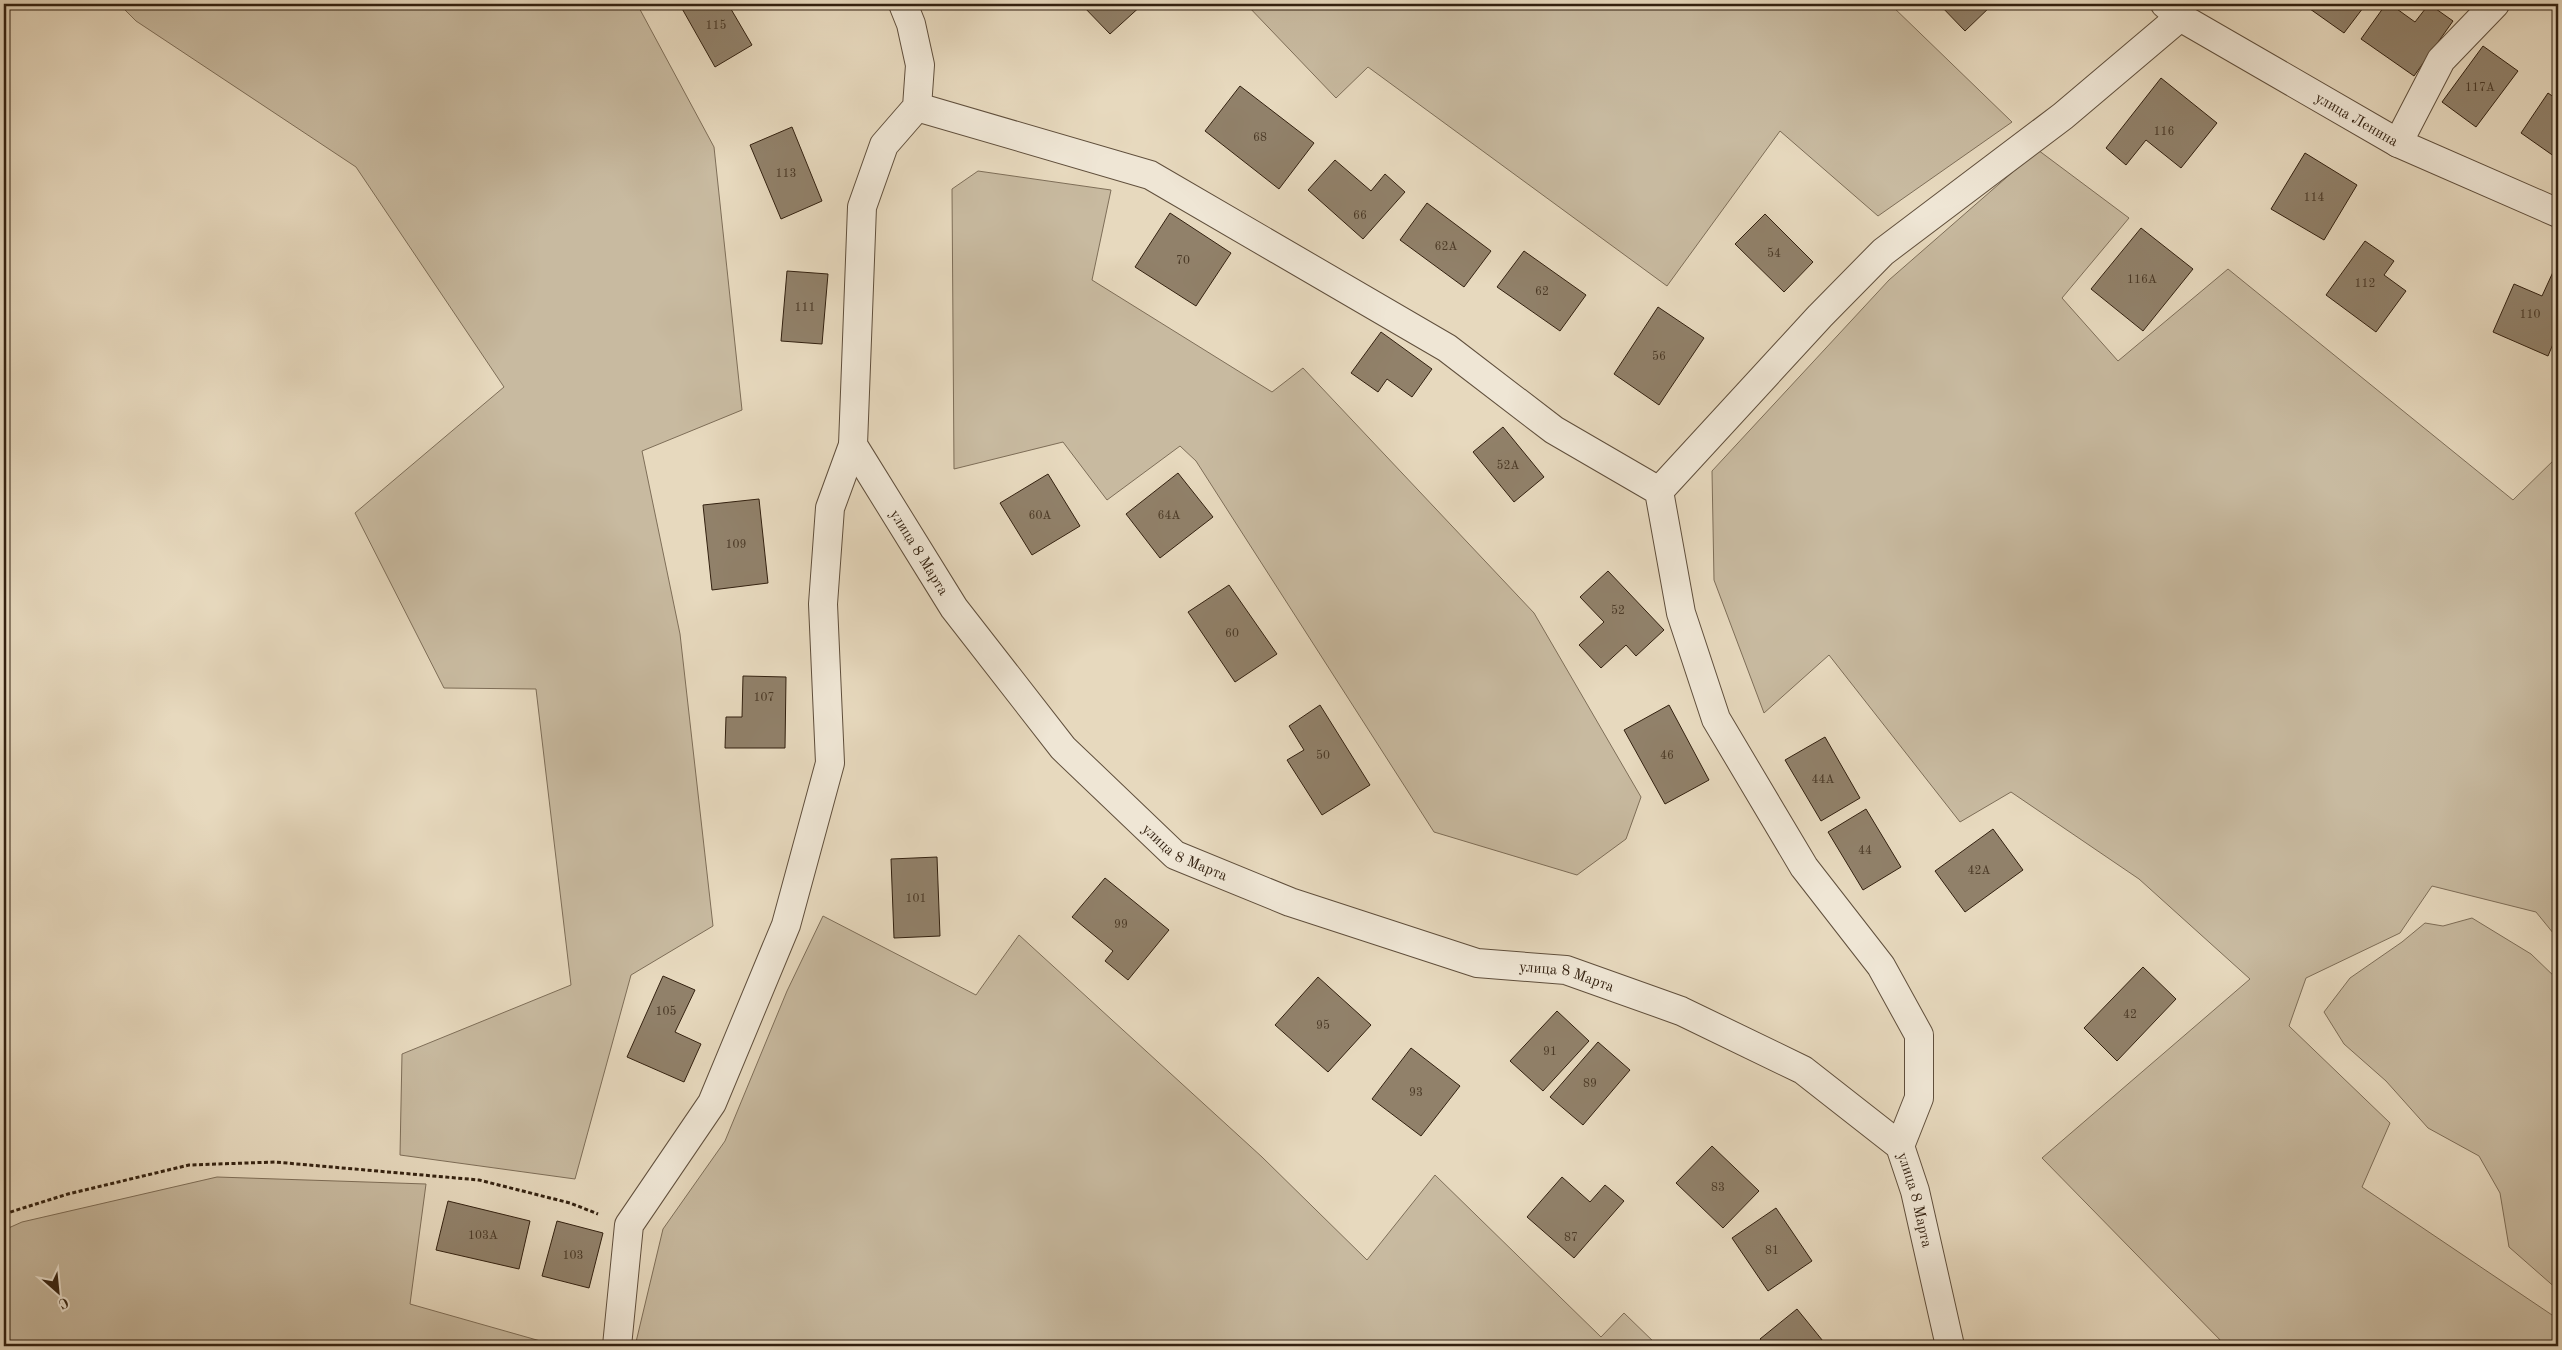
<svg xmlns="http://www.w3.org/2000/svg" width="2562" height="1350" viewBox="0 0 2562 1350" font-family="'Old Standard TT',serif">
<rect width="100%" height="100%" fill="#e7d9be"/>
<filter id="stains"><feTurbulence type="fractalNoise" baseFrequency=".004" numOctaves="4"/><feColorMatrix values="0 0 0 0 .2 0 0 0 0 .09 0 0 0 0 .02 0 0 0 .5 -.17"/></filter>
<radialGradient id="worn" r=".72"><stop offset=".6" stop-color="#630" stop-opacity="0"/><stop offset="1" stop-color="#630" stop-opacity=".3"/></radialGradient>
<path fill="#c8baa0" stroke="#7e6e58" d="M119,4h518l77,143 28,263 -100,41 38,183 33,292 -82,49 -56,204 -175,-24 2,-101 169,-69 -35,-296 -92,-1 -89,-175 149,-126 -148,-220 -220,-146z
M1246,4h644l122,118 -134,94 -98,-85 -113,155 -299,-219 -32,31z
M2038,150l91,68 -67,80 56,63 110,-92 285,231 45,-44v483l-22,-27 -104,-26 -32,47 -94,45 -17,48 101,97 -28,64 193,130 2,29h-331l-184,-188 208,-179 -111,-100 -128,-87 -51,30 -131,-167 -65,58 -50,-133 -2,-109 177,-191z
M978,171l133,19 -19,90 180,112 31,-24 231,245 107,184 -15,42 -49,36 -143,-43 -238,-371 -16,-15 -73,54 -44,-58 -109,27 -2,-280z
M823,916l153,79 43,-60 243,222 105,103 68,-85 166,162 23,-24 34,33h-1017l-5,-4 27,-113 62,-88 62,-150z
M2472,918l59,36 27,26v310l-49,-43 -9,-54 -21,-37 -51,-28 -42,-47 -42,-37 -20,-32 26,-34 52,-36 23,-19 18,3z
M217,1177l209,7 -16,120 148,42h-554v-116l18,-8z"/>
<path fill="#91816a" stroke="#332110" d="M683,4h45l24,41 -37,22 -35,-62z
M1081,4h62l-33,30z
M1939,4h54l-28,27z
M2303,4h63l-22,29z
M2386,4h4l25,18 14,-18 24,17 -39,55 -53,-37z
M2483,46l35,25 -42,56 -34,-25z
M2161,78l56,45 -36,45 -35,-28 -20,25 -20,-17z
M1240,86l74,57 -35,46 -74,-58z
M2548,93l10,7v59l-37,-26z
M792,127l30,74 -41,18 -31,-74z
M2305,153l52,32 -33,55 -53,-31z
M1335,160l36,31 14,-17 20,18 -42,47 -55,-49z
M1427,203l64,48 -27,36 -64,-47z
M1170,213l61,40 -35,53 -61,-39z
M1765,214l48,48 -29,30 -49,-48z
M2141,228l52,41 -50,62 -52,-42z
M2365,241l29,20 -10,14 22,16 -30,41 -50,-37z
M1524,251l62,44 -26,36 -63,-44z
M787,271l41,3 -6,70 -41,-3z
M2553,272l5,2v58l-10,24 -55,-24 21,-48 28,12z
M1658,307l46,31 -45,67 -45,-31z
M1381,332l51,37 -20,28 -25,-18 -9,13 -27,-19z
M1503,427l41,50 -30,25 -41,-50z
M1178,473l35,44 -53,41 -34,-44z
M1048,474l32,52 -48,29 -32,-52z
M759,499l9,84 -56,7 -9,-85z
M1608,571l56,59 -28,26 -10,-11 -25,23 -22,-23 25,-23 -24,-25z
M1229,585l48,69 -42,28 -47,-70z
M743,676l43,1 -1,71h-60l1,-31h16z
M1320,705l50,80 -48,30 -35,-55 17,-10 -15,-24z
M1669,705l40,75 -44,24 -41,-74z
M1825,737l35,61 -39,23 -36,-61z
M1866,809l35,58 -38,23 -35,-58z
M1993,829l30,41 -58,42 -30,-41z
M937,857l3,79 -46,2 -3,-79z
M1105,878l64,52 -41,50 -23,-19 8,-10 -41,-34z
M2143,967l33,32 -59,62 -33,-33z
M663,976l32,14 -20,42 26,12 -17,38 -57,-25z
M1318,977l53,48 -43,47 -53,-47z
M1557,1011l32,30 -46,50 -33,-30z
M1598,1042l32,28 -47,55 -33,-28z
M1411,1048l49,38 -39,50 -49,-37z
M1712,1146l47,45 -36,37 -47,-45z
M1562,1177l28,25 15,-17 19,16 -50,57 -47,-41z
M448,1201l82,20 -11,48 -83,-19z
M1776,1208l36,53 -44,30 -36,-53z
M557,1221l46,12 -14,55 -47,-12z
M1797,1309l30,37h-61l-6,-7z"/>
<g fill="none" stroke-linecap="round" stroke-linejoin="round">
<g stroke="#604f3c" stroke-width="30">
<g id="minor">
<path id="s1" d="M903,4l8,20 9,41 -3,42 -33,38 -22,62 -9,238 101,163 109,140 112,107 115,47 187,61 89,7 115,41 122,59 97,76 15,45 35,155"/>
<path id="s2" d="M2165,4l15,13 218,126 160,70"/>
<path d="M917,107l233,68 297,173 107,82 105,61 22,122 35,106 88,148 77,99 38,69v63l-19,48"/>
<path d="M2398,143l43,-83 54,-56"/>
<path d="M1659,491l161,-175 63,-64 180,-136 117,-99"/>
<path d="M617,1346l12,-121 83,-122 74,-178 44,-162 -7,-159 7,-96 23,-63"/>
</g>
</g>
<path stroke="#332110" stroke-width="3" stroke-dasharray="4 2.5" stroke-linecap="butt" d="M4,1214l64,-20 121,-29 86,-3 204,18 91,23 28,11"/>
<use href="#minor" stroke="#efe6d5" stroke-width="28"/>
</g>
<g text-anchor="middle" stroke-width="5" stroke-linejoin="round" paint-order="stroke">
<g font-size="12" fill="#4a3926">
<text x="716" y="29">115</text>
<text x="2480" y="91">117А</text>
<text x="2164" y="135">116</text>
<text x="1260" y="141">68</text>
<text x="786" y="177">113</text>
<text x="2314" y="201">114</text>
<text x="1360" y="219">66</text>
<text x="1446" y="250">62А</text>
<text x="1774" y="257">54</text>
<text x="1183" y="264">70</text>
<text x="2142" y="283">116А</text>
<text x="2365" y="287">112</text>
<text x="1542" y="295">62</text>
<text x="805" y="311">111</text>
<text x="2530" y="318">110</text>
<text x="1659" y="360">56</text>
<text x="1508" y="469">52А</text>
<text x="1040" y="519">60А</text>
<text x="1169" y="519">64А</text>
<text x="736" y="548">109</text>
<text x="1618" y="614">52</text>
<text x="1232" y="637">60</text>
<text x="764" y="701">107</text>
<text x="1323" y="759">50</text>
<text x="1667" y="759">46</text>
<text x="1823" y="783">44А</text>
<text x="1865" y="854">44</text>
<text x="1979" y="874">42А</text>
<text x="916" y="902">101</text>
<text x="1121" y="928">99</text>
<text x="666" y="1015">105</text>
<text x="2130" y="1018">42</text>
<text x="1323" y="1029">95</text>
<text x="1550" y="1055">91</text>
<text x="1590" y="1087">89</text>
<text x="1416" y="1096">93</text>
<text x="1718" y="1191">83</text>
<text x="483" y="1239">103А</text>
<text x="1571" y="1241">87</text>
<text x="1772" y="1254">81</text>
<text x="573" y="1259">103</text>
</g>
<g font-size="15" fill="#332110" stroke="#efe6d5">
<text dy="5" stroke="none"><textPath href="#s2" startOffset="224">улица Ленина</textPath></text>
<text dy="5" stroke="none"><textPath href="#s1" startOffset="586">улица 8 Марта</textPath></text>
<text dy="5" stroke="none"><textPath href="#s1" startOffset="991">улица 8 Марта</textPath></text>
<text dy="5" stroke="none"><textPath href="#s1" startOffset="1396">улица 8 Марта</textPath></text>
<text dy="5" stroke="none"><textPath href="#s1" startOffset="1831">улица 8 Марта</textPath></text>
</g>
</g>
<rect width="2562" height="1350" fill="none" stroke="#e7d9be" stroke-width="20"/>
<rect x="5" y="5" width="2552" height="1340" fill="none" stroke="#332110" stroke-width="2.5"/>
<rect x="10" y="10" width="2542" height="1330" fill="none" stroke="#332110"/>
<g transform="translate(58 1292) rotate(153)" stroke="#efe6d5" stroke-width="4" paint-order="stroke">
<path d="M0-4L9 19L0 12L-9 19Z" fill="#332110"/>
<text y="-8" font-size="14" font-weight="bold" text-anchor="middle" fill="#332110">С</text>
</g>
<rect width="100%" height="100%" filter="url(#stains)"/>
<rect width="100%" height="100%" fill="url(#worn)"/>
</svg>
